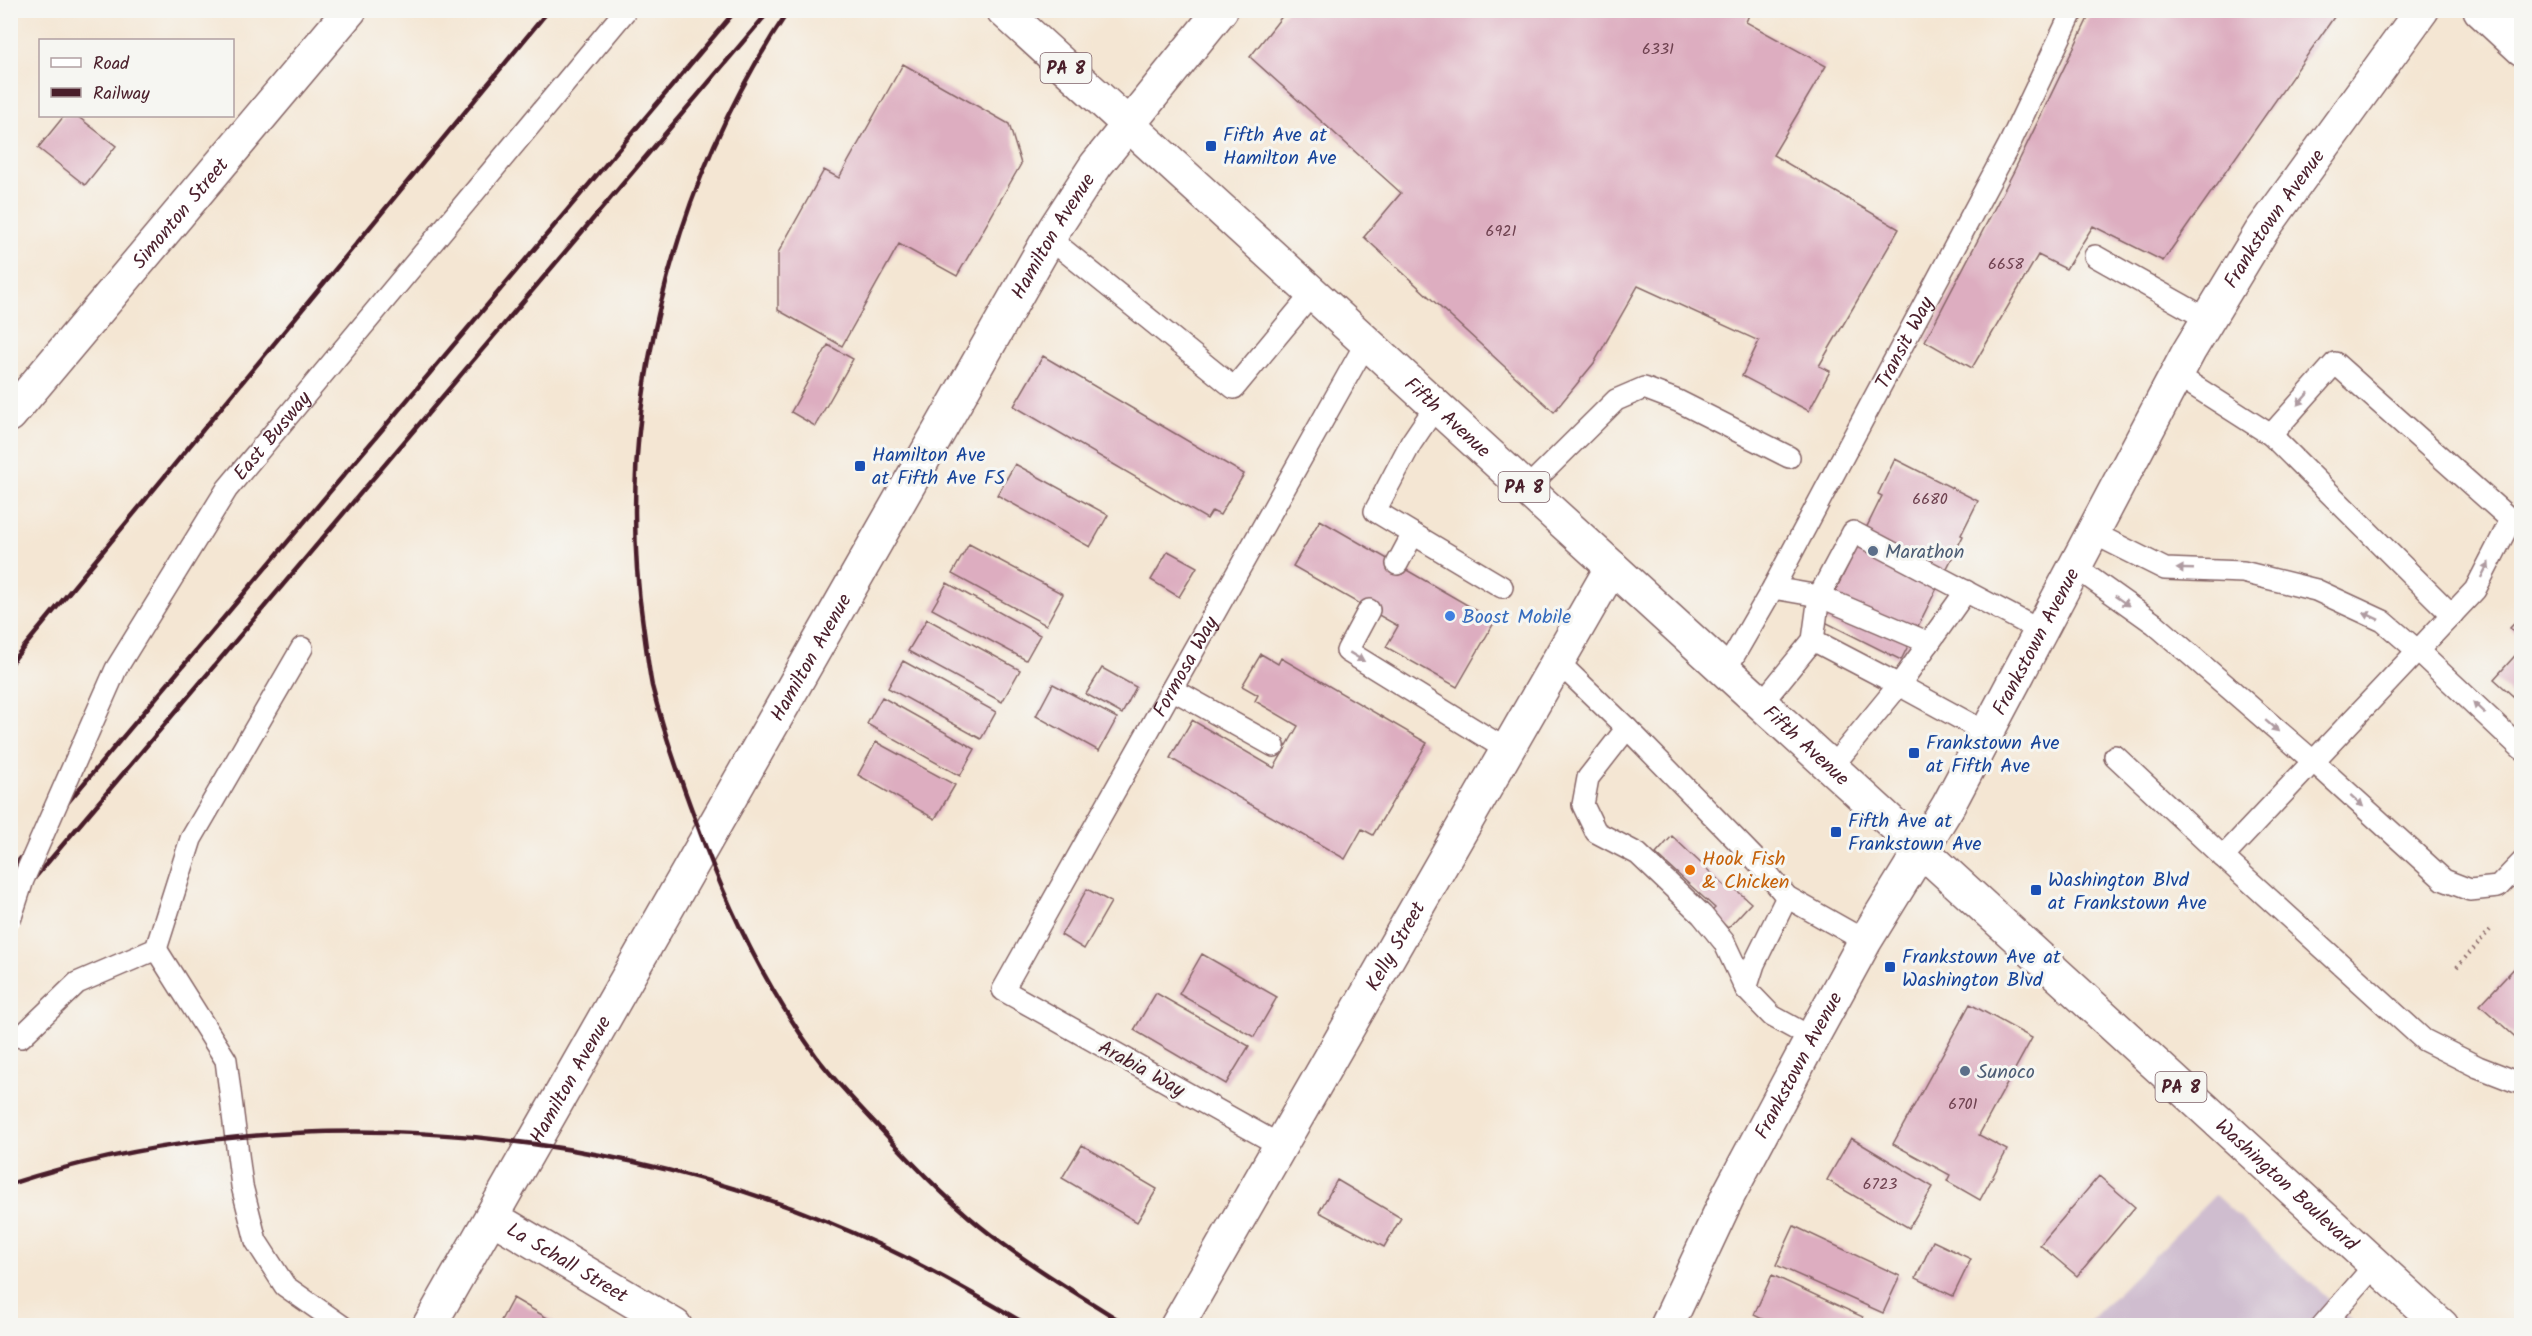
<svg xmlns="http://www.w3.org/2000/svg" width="2532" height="1336" viewBox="0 0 2532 1336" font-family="Kalam,sans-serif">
<rect width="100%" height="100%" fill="#f6f6f2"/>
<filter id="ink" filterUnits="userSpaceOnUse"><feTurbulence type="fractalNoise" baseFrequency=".0167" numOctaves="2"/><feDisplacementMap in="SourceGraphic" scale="12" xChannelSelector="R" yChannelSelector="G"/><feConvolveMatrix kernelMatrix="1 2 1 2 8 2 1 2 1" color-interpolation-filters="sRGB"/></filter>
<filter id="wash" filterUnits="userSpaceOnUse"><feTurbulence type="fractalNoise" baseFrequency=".008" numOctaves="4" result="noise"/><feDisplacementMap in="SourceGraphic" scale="24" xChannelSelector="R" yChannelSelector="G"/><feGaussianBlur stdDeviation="1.35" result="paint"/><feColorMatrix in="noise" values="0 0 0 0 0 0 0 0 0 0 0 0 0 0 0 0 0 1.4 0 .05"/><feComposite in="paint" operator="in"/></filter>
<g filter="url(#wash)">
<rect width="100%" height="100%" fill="#f4e6d3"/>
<path fill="#cfbdcf" d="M2215,1195l142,130 -272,1z"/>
<g id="blocks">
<path fill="#ddadc0" d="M1287,10h464l-5,12 80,44 -53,89 126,74 -80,137 11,5 -21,40 -67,-35 17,-35 -121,-55 -44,77 -40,49 -190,-175 37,-44 -151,-136z
M2092,10h247l-176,251 -70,-35 -27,43 -28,-14 -66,113 -47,-27 89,-170z
M903,64l106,60 12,40 -64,112 -58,-32 -57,102 -64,-36v-57l46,-83 15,8z
M64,116h13l39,30 -31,39 -47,-37z
M828,345l25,14 -38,67 -24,-14z
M1043,356l201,118 -24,41 -8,-4 -5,8 -193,-113z
M1895,459l83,42 -17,34 2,1 -62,124 -80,-40 61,-124 -4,-2z
M1015,464l93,51 -18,32 -93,-52z
M1320,520l175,101 -38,66 -71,-40 12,-21 -105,-60z
M969,544l94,50 -17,31 -94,-51z
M1168,551l29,16 -18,30 -28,-17z
M947,583l93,52 -14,25 -94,-51z
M2522,615v24l-12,-11z
M927,619l93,51 -18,32 -94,-51z
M2522,648v56l-28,-25z
M1261,654l17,10 3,-6 146,85 -54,92 -11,-6 -17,30 -175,-101 22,-38 82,48 24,-42 -43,-25 3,-6 -16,-9z
M903,661l93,51 -15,27 -93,-51z
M1102,668l34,19 -14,27 -36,-20z
M1053,684l64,34 -18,33 -63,-35z
M882,697l93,52 -15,27 -93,-52z
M876,742l79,43 -20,34 -77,-44z
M1672,836l57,54 3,-4 19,17 -23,25 -17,-16 4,-4 -59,-54z
M1087,889l24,13 -27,47 -23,-14z
M1202,954l75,43 -23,40 -75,-43z
M2522,960v83l-42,-38z
M1156,993l93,53 -23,38 -92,-54z
M1970,1004l62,34 -53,97 28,15 -27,50 -33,-19 3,-6 -57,-31z
M1851,1138l82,49 -24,41 -82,-48z
M1082,1145l75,44 -20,33 -75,-44z
M2099,1176l36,31 -58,69 -37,-31z
M1337,1180l64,38 -17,29 -65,-35z
M1794,1226l106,50 -17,37 -107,-48z
M1933,1241l38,18 -18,37 -37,-18z
M1772,1275l91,42 -4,9h-83l-22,-11z
M513,1298l48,28h-63z"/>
</g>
</g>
<g filter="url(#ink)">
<use href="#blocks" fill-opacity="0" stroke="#866566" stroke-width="1.5"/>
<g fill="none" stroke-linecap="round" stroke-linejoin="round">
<g stroke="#866566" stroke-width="24">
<g id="lane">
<path d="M1049,238l185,150 78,-94"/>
<path d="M2095,256l114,64"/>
<path d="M2177,375l94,60 181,180"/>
<path d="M1436,406l-25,37 -36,68 127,76"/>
<path d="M2271,435l64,-72 176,157 -36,70 -252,267 201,183 54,27 44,17"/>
<path d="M1526,489l90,-89 28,-12 34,13 111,56"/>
<path d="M2093,533l72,36 78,3 73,18 67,31 35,30 104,98"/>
<path d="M1397,564l16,-30"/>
<path d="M2075,567l80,57 158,137 131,119 26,10 28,-3 24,-25"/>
<path d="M1773,588l46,8 110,47"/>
<path d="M1369,610l-22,41 160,99"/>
<path d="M1813,640l86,45 67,-94"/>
<path d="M1558,662l79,76 120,123 30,36 78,44"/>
<path id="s1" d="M1725,671l48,-83 236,-443 64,-135"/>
<path d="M1172,689l102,57"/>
<path d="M1761,704l52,-64 6,-44 34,-64 188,99"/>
<path d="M1627,728l-39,50 -5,27 13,27 42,22 64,61 22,27 22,47"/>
<path d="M2115,756l108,101"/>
<path d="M1831,768l68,-83 88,48"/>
<path d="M1787,897l-33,67 -8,25 26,27 40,22"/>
<path d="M156,949l70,111 16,126 14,55 29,45 57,40"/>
<path d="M21,1037l56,-54 79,-34 35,-110 111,-191"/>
<path id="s2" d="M1281,1146l-278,-156 363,-647"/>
<path d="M2322,1326l53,-61"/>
</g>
</g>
<g stroke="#866566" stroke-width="36">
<g id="street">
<path d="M2480,10l42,39"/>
<path id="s3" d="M10,415l340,-405"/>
<path id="s4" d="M492,1217l183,109"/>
<path id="s5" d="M429,1326l626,-1098 41,-63 125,-155"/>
<path id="s6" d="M1177,1326l435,-759"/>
</g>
</g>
<g stroke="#866566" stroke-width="36">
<g id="secondary">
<path id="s7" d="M1667,1326l62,-132 83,-156 53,-97 83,-135 241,-455 72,-119 161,-222"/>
</g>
</g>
<g stroke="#866566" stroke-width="36">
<g id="highway">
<path id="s8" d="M1003,10l1439,1316"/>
</g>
</g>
<path stroke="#866566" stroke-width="4" stroke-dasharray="1.5 4.5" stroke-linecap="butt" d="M2457,967l34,-38"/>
<use href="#lane" stroke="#fff" stroke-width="21"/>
<use href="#street" stroke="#fff" stroke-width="33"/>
<use href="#secondary" stroke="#fff" stroke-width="33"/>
<use href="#highway" stroke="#fff" stroke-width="33"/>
<path stroke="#4a1f2b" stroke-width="4.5" d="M789,10c-118,175 -176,405 -146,615 3,20 5,41 9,61 12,47 28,93 45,138 30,83 67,161 119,232 18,24 40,47 61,69 33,36 66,71 104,102 46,37 97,67 147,99
M10,664l539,-654
M10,871l726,-861
M10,907l760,-897
M10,1184c257,-85 572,-63 820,39 69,28 134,65 199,103"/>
<g stroke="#866566" stroke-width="24" stroke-linecap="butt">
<g id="lane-bridge">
<path id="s9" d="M10,920l13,-40 93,-211 111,-180 399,-479"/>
</g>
</g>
<use href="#lane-bridge" stroke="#fff" stroke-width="21"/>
</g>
<defs><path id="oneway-solid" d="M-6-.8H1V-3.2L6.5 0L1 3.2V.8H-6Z" transform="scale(1.5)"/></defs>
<g fill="#ae9aa0">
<use href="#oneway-solid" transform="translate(2303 399) rotate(132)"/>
<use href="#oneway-solid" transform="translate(2185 569) rotate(-178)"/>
<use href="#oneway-solid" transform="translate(2485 570) rotate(-63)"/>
<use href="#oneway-solid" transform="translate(2122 601) rotate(35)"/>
<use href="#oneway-solid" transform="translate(2371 616) rotate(-155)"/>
<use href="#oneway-solid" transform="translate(1357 657) rotate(31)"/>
<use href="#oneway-solid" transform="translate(2479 708) rotate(-137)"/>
<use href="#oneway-solid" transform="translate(2272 726) rotate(41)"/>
<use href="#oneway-solid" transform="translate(2357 801) rotate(42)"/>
</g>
</g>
<g fill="#1a4fb4" stroke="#f6f6f2" stroke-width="2">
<rect x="1205" y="140" width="12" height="12" rx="3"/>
<rect x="854" y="460" width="12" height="12" rx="3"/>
<rect x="1908" y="747" width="12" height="12" rx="3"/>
<rect x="1830" y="826" width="12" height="12" rx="3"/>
<rect x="2030" y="884" width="12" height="12" rx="3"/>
<rect x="1884" y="961" width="12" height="12" rx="3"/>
</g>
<g fill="#5c6f8a" stroke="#f6f6f2" stroke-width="2">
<circle cx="1873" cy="551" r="6"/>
<circle cx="1965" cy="1071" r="6"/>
</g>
<circle fill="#3f7fe0" stroke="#f6f6f2" stroke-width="2" cx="1450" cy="616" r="6"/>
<circle fill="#e8710a" stroke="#f6f6f2" stroke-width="2" cx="1690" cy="870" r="6"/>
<g text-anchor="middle" stroke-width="6" stroke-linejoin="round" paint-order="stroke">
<g font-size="16" fill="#6f4250">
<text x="1658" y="54">6331</text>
<text x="1501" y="236">6921</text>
<text x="2006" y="269">6658</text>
<text x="1930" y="504">6680</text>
<text x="1963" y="1109">6701</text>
<text x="1880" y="1189">6723</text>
</g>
<g fill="#f6f6f2" stroke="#7e6067" stroke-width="1.5">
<rect x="1040.5" y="53" width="51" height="30" rx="4.5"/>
<rect x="1498.5" y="472" width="51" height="30" rx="4.5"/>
<rect x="2155.5" y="1072" width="51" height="30" rx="4.5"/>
</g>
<g font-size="18" font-weight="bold" fill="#4a1f2b">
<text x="1066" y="74">PA 8</text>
<text x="1524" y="493">PA 8</text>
<text x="2181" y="1093">PA 8</text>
</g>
<g font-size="20" fill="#164399" stroke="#f6f6f2" text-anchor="start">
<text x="1223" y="141">Fifth Ave at<tspan x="1223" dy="23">Hamilton Ave</tspan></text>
<text x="872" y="461">Hamilton Ave<tspan x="872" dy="23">at Fifth Ave FS</tspan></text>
<text x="1926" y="749">Frankstown Ave<tspan x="1926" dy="23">at Fifth Ave</tspan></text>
<text x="1848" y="827">Fifth Ave at<tspan x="1848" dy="23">Frankstown Ave</tspan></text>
<text x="2048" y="886">Washington Blvd<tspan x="2048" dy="23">at Frankstown Ave</tspan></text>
<text x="1902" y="963">Frankstown Ave at<tspan x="1902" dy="23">Washington Blvd</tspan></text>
</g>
<g font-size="20" fill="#4a1f2b" stroke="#f6f6f2">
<text dy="7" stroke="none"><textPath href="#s3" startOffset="264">Simonton Street</textPath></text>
<text dy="7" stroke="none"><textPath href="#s7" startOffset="1264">Frankstown Avenue</textPath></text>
<text dy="7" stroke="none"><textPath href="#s5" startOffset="1256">Hamilton Avenue</textPath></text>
<text dy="7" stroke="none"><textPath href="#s1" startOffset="374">Transit Way</textPath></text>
<text dy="7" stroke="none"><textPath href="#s8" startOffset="603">Fifth Avenue</textPath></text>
<text dy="7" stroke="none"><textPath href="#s9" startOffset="554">East Busway</textPath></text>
<text dy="7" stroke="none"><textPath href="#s7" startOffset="778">Frankstown Avenue</textPath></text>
<text dy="7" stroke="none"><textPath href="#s5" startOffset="770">Hamilton Avenue</textPath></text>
<text dy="7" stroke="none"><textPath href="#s2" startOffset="690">Formosa Way</textPath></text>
<text dy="7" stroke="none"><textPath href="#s8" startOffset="1089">Fifth Avenue</textPath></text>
<text dy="7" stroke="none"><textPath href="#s6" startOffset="438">Kelly Street</textPath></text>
<text dy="7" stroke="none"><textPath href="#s7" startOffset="292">Frankstown Avenue</textPath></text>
<text transform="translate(1142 1068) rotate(29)" y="7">Arabia Way</text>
<text dy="7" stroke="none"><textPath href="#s5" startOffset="284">Hamilton Avenue</textPath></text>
<text dy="7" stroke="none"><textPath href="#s8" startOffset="1740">Washington Boulevard</textPath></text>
<text dy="7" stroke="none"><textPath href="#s4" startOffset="88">La Schall Street</textPath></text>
</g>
<g font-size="20" fill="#4e5e75" stroke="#f6f6f2" text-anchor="start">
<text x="1885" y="558">Marathon</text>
<text x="1977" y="1078">Sunoco</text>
</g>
<g font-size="20" fill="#366cbe" stroke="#f6f6f2" text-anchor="start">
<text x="1462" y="623">Boost Mobile</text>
</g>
<g font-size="20" fill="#c56008" stroke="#f6f6f2" text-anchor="start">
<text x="1702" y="865">Hook Fish<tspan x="1702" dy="23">&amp; Chicken</tspan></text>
</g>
</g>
<rect width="2532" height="1336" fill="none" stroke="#f6f6f2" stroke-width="36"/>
<rect x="39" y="39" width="195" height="78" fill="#f6f6f2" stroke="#b1a0a2" stroke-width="1.5"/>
<rect x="51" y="58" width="30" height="9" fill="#ffffff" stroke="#b1a0a2" stroke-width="1.5"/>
<text x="93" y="69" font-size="18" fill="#4a1f2b">Road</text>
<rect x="51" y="88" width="30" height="9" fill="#4a1f2b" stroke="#b1a0a2" stroke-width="1.5"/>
<text x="93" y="99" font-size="18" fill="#4a1f2b">Railway</text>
</svg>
